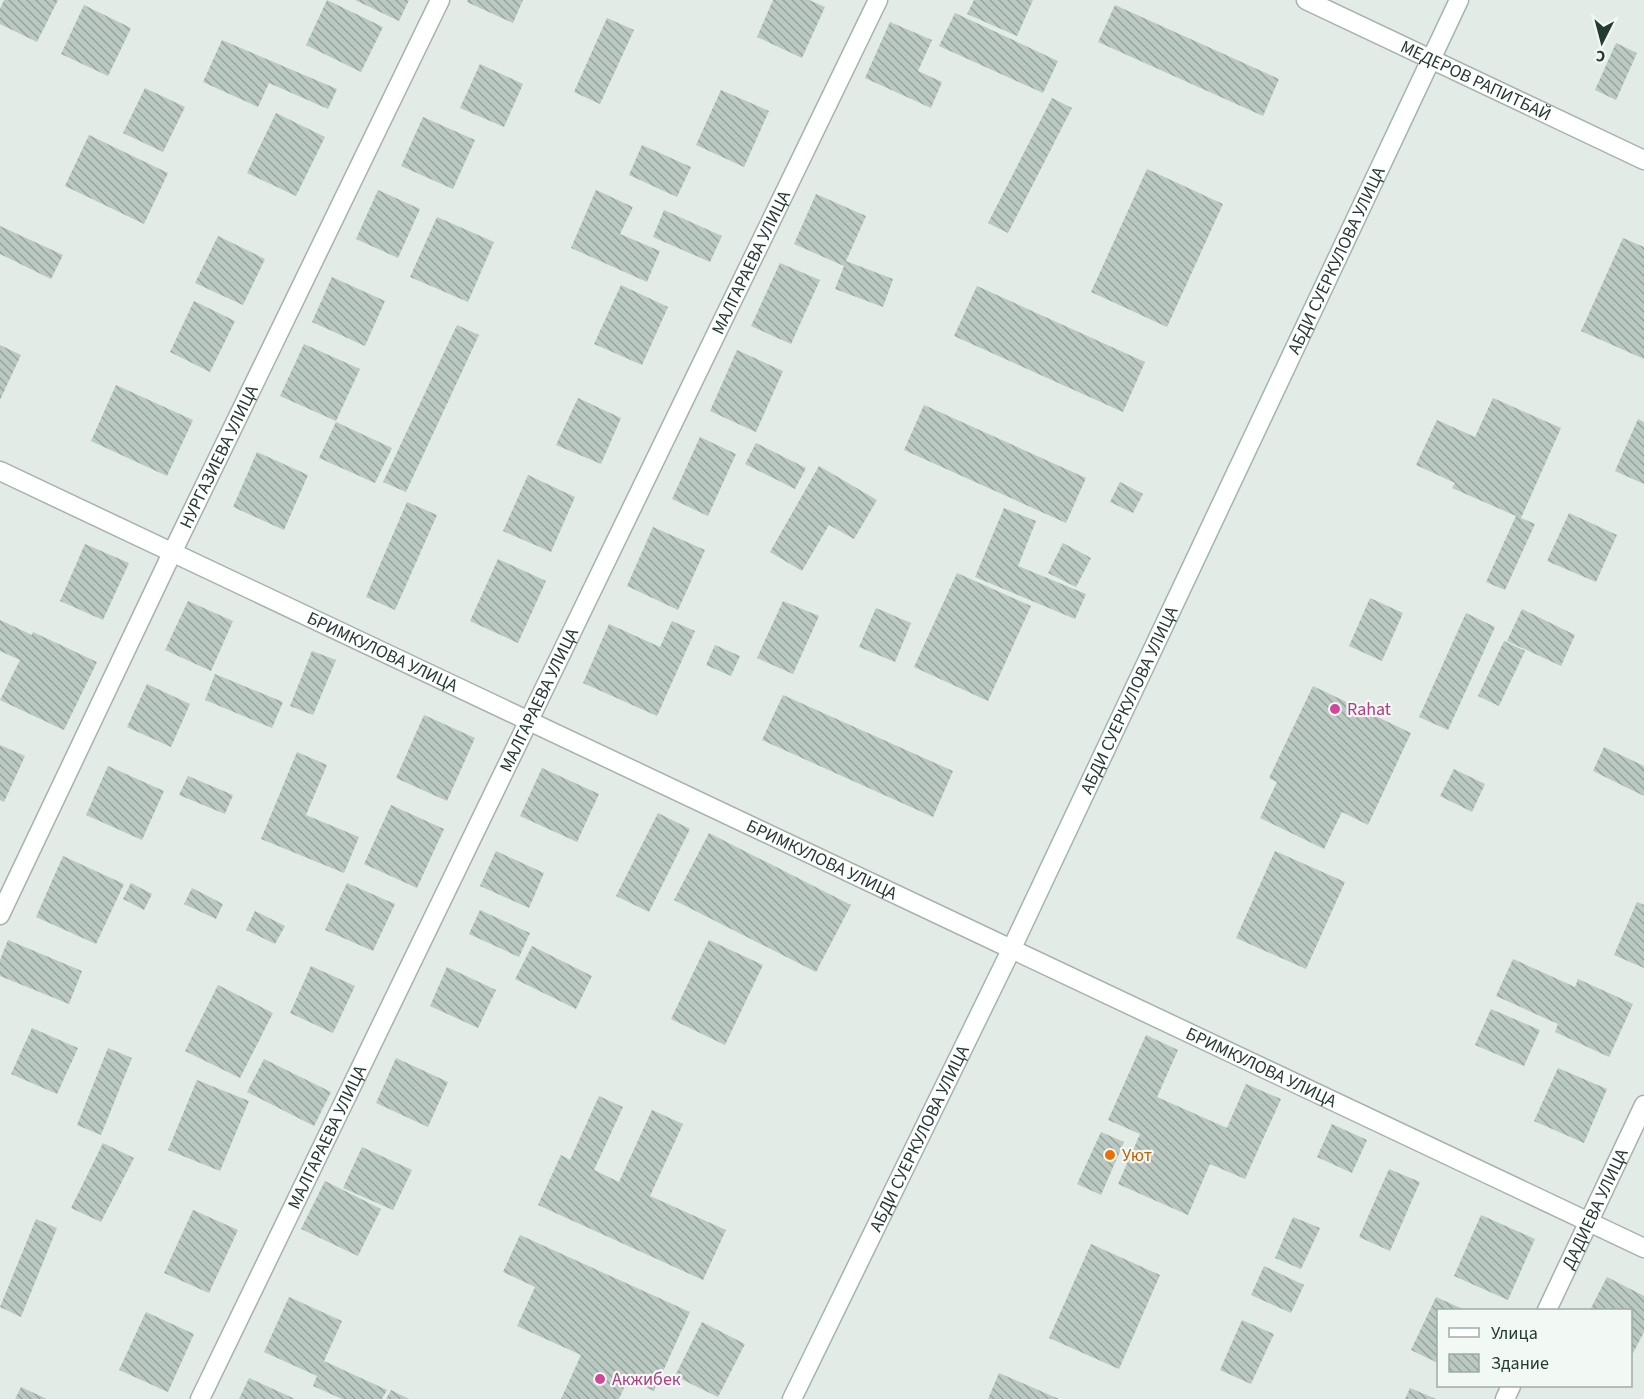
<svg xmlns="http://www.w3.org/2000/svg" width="1644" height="1399" viewBox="0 0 1644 1399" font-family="'Source Sans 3',sans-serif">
<defs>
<pattern id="building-back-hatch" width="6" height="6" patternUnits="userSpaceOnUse" patternTransform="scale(1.5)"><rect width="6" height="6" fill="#bac9c1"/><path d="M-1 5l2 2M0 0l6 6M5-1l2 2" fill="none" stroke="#97a49d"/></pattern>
</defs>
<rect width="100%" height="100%" fill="#e2ebe6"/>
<path fill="url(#building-back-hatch)" d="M4,0h54l-21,42 -37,-18v-15z
M327,0l56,27 -22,45 -55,-27z
M355,0h54l-10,21z
M468,0h55l-10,23 -46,-21z
M773,0h36l16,7 -23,51 -45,-21z
M974,0h59l-16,36 -50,-22z
M84,5l47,23 -23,48 -47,-22z
M1115,5l164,74 -16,37 -165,-74z
M955,13l103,48 -15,32 -104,-47z
M607,18l27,12 -34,74 -26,-12z
M890,22l42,18 -14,31 24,11 -11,26 -66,-30z
M222,40l115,49 -9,20 -59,-26 -11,24 -55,-25z
M1616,43l21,10 -21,47 -21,-10z
M480,64l43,20 -19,43 -44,-19z
M145,88l40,19 -22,45 -40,-19z
M721,90l48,21 -25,56 -48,-22z
M1052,98l20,10 -64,125 -20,-10z
M276,113l49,24 -29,59 -49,-23z
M423,117l52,23 -22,49 -52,-23z
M89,135l79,38 -24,51 -79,-38z
M642,145l49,22 -14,30 -48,-22z
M1147,169l76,35 -56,123 -76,-35z
M378,190l42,19 -22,49 -42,-19z
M596,190l37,17 -13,27 40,17 -13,31 -76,-34z
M816,194l50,22 -20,45 47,18 -10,28 -48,-18 9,-23 -50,-22z
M664,210l58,26 -12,26 -57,-25z
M437,217l57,25 -26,60 -58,-25z
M0,226l63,29 -12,24 -51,-25z
M218,236l47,23 -22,46 -48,-22z
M1623,238l21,9v112l-63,-28z
M780,263l40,17 -29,64 -40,-18z
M332,277l53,24 -20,45 -53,-24z
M621,285l47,22 -26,58 -48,-21z
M977,286l168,76 -22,50 -169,-76z
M194,301l41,20 -25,51 -40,-20z
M457,325l22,10 -73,157 -23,-10z
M304,344l56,25 -24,52 -56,-25z
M0,345l21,10 -21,45z
M737,350l46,21 -27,61 -46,-21z
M116,385l77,35 -26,56 -76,-35z
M578,398l43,20 -20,46 -45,-19z
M1493,398l68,30 -40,90 14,6 -30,66 -19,-8 30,-66 -64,-28 3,-5 -39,-18 21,-45 38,17z
M924,405l162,73 -20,45 -162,-73z
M1638,419l6,3v62l-29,-13z
M336,422l56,26 -17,35 -56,-25z
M700,437l36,17 -28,62 -36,-17z
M756,443l50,25 -11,21 -50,-25z
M257,452l51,23 -24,55 -51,-23z
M819,466l58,34 -23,39 -25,-14 -27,46 -32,-19z
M528,475l47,22 -24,55 -48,-21z
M1120,482l23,12 -10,19 -23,-11z
M407,502l30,13 -42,95 -29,-13z
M1004,508l32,13 -18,45 68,28 -11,25 -100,-42z
M1569,513l48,22 -21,47 -49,-21z
M653,527l52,23 -27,60 -51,-24z
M1063,543l28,15 -15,29 -28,-14z
M85,544l44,19 -26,57 -43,-19z
M498,559l48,22 -28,62 -48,-22z
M957,573l74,33 -43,95 -74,-34z
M1370,598l33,15 -21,48 -33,-15z
M188,601l45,20 -22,50 -46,-21z
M783,601l36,15 -26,58 -36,-16z
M876,608l35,15 -16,39 -36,-15z
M1522,609l53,26 -14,31 -54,-25z
M1466,613l29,14 -47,103 -29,-13z
M0,620l32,15 1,-3 64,30 -33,68 -64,-30 20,-40 -20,-9z
M672,621l23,10 -38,85 -74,-33 26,-59 51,23z
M1504,641l21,10 -26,55 -21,-10z
M715,645l25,11 -9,20 -25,-11z
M312,651l24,9 -23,55 -23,-9z
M215,674l68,28 -11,26 -67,-28z
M147,684l43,20 -19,43 -44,-20z
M1313,686l98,47 -43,92 -26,-13 -18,37 -64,-31 17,-36 -8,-4z
M783,695l170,76 -20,46 -171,-77z
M424,715l51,23 -28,63 -51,-23z
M0,745l25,11 -21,46 -4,-2z
M1604,747l40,19v30l-51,-25z
M297,752l30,13 -21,50 53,22 -15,36 -83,-34z
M108,766l56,25 -22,49 -56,-25z
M542,768l57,26 -22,48 -57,-26z
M1454,769l31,15 -13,28 -32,-16z
M188,776l45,19 -8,19 -46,-19z
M391,805l53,24 -27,59 -53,-24z
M658,813l32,16 -41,83 -33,-16z
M709,833l142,72 -35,67 -142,-72z
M496,851l48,22 -15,35 -49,-22z
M1275,851l70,31 -39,87 -70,-31z
M63,856l61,28 -28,60 -60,-27z
M131,883l21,11 -8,16 -21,-11z
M347,883l48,21 -22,47 -48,-21z
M192,888l31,16 -7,15 -32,-15z
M1637,902l7,3v63l-30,-13z
M480,910l50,23 -11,24 -50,-23z
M255,911l30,15 -10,18 -29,-14z
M8,940l74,31 -13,33 -69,-28v-16z
M709,940l54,25 -38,80 -54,-26z
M532,946l60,30 -16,33 -61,-30z
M1513,959l62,28 3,-8 55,25 -24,53 -54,-25 3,-8 -62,-28z
M311,966l44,20 -22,47 -43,-20z
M447,967l49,23 -18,38 -48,-22z
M218,985l55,28 -33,65 -55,-27z
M1491,1009l49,21 -16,36 -49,-21z
M32,1028l46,20 -21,46 -46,-20z
M1146,1035l32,15 -21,47 70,31 19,-44 35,15 -36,80 -35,-15 -22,51 -70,-31 22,-50 -32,-14z
M108,1048l24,10 -31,77 -24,-10z
M396,1058l52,24 -20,45 -52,-24z
M264,1059l67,33 -17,34 -67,-34z
M1558,1068l49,21 -23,54 -50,-22z
M197,1080l52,21 -29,70 -52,-21z
M599,1096l24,11 -29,63 25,12 33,-72 31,14 -33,72 76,34 -23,50 -165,-75 23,-50 9,5z
M1332,1124l35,16 -15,33 -35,-16z
M1101,1132l23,10 -23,53 -24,-11z
M103,1143l31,15 -33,64 -30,-14z
M362,1147l50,23 -19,40 -50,-22z
M1389,1169l31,13 -30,69 -31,-14z
M325,1181l56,28 -23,47 -57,-27z
M193,1210l45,20 -29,63 -45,-20z
M1481,1215l54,24 -27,61 -54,-24z
M1293,1217l27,11 -19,41 -26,-11z
M36,1219l21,9 -36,89 -21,-10z
M520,1235l170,77 -36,79 -26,-12 -9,20h-58l20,-44 -64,-29 18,-39 -32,-15z
M1091,1244l69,31 -41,94 -70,-31z
M1264,1266l40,19 -13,28 -40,-18z
M1607,1277l37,19v36l-11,21 -3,-2v-41h-40z
M289,1297l53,24 -18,40 63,29 -5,9h-40l-29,-13 4,-10 -53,-24z
M1436,1297l29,13h-27v53l-27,-13z
M146,1312l48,22 -26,58 -49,-22z
M1242,1320l32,14 -23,50 -31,-14z
M702,1322l43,22 -27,53 -43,-21z
M999,1373l60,26h-71z
M249,1378l46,21h-56z
M21,1387l26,12h-32z
M1410,1388l26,11h-31z
M391,1390l18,9h-23z"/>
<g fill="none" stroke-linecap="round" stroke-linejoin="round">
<g stroke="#a5b3ac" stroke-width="21">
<g id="street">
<path id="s1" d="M1306,0l338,160"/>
<path id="s2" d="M0,471l1644,777"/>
<path id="s3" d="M0,915l172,-362 268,-553"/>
<path id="s4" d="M1547,1310l97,-205"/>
<path id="s5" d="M200,1399l678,-1399"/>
<path d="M1505,1399l6,-13"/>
</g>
</g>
<g stroke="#a1b6ac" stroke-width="21">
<g id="secondary">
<path id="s6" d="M792,1399l219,-449 448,-950"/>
</g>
</g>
<use href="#street" stroke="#fff" stroke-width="18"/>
<use href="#secondary" stroke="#fff" stroke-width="18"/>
</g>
<g fill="#d1479c" stroke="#f2f8f4" stroke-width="2">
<circle cx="1335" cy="709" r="6"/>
<circle cx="600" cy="1379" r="6"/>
</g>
<circle fill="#e8710a" stroke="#f2f8f4" stroke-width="2" cx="1110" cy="1155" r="6"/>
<g text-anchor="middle" stroke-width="4.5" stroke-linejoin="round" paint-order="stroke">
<g font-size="18" fill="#233b32" stroke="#f2f8f4">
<text dy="6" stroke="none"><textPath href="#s1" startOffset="188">МЕДЕРОВ РАПИТБАЙ</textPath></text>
<text dy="6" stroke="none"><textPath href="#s6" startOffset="1262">АБДИ СУЕРКУЛОВА УЛИЦА</textPath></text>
<text dy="6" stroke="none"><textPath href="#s5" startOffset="1263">МАЛГАРАЕВА УЛИЦА</textPath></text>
<text dy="6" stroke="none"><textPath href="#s3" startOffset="508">НУРГАЗИЕВА УЛИЦА</textPath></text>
<text dy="6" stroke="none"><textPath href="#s2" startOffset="423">БРИМКУЛОВА УЛИЦА</textPath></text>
<text dy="6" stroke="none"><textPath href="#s5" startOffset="777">МАЛГАРАЕВА УЛИЦА</textPath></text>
<text dy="6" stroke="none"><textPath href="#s6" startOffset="776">АБДИ СУЕРКУЛОВА УЛИЦА</textPath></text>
<text dy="6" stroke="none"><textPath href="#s2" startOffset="909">БРИМКУЛОВА УЛИЦА</textPath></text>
<text dy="6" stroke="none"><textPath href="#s2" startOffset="1395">БРИМКУЛОВА УЛИЦА</textPath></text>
<text dy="6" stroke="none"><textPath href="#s5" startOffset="291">МАЛГАРАЕВА УЛИЦА</textPath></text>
<text dy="6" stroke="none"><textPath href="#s6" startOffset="290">АБДИ СУЕРКУЛОВА УЛИЦА</textPath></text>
<text dy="6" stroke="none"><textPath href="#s4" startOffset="112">ДАДИЕВА УЛИЦА</textPath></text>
</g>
<g font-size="18" fill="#b23c85" stroke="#f2f8f4" text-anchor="start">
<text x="1347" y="715">Rahat</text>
<text x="612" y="1385">Акжибек</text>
</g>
<g font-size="18" fill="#c56008" stroke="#f2f8f4" text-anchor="start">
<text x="1122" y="1161">Уют</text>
</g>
</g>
<rect x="1437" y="1309" width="195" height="78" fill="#f2f8f4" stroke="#9faca6" stroke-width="1.5"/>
<rect x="1449" y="1328" width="30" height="9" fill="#ffffff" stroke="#9faca6" stroke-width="1.5"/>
<text x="1491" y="1339" font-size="18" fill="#233b32">Улица</text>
<rect x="1449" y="1354" width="30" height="18" fill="url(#building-back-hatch)" stroke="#9faca6" stroke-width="1.5"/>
<text x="1491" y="1369" font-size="18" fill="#233b32">Здание</text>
<g transform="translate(1602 42) rotate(186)" stroke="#f2f8f4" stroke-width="4.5" paint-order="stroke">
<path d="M0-4.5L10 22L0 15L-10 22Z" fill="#233b32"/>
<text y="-9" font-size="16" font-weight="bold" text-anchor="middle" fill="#233b32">С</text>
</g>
</svg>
